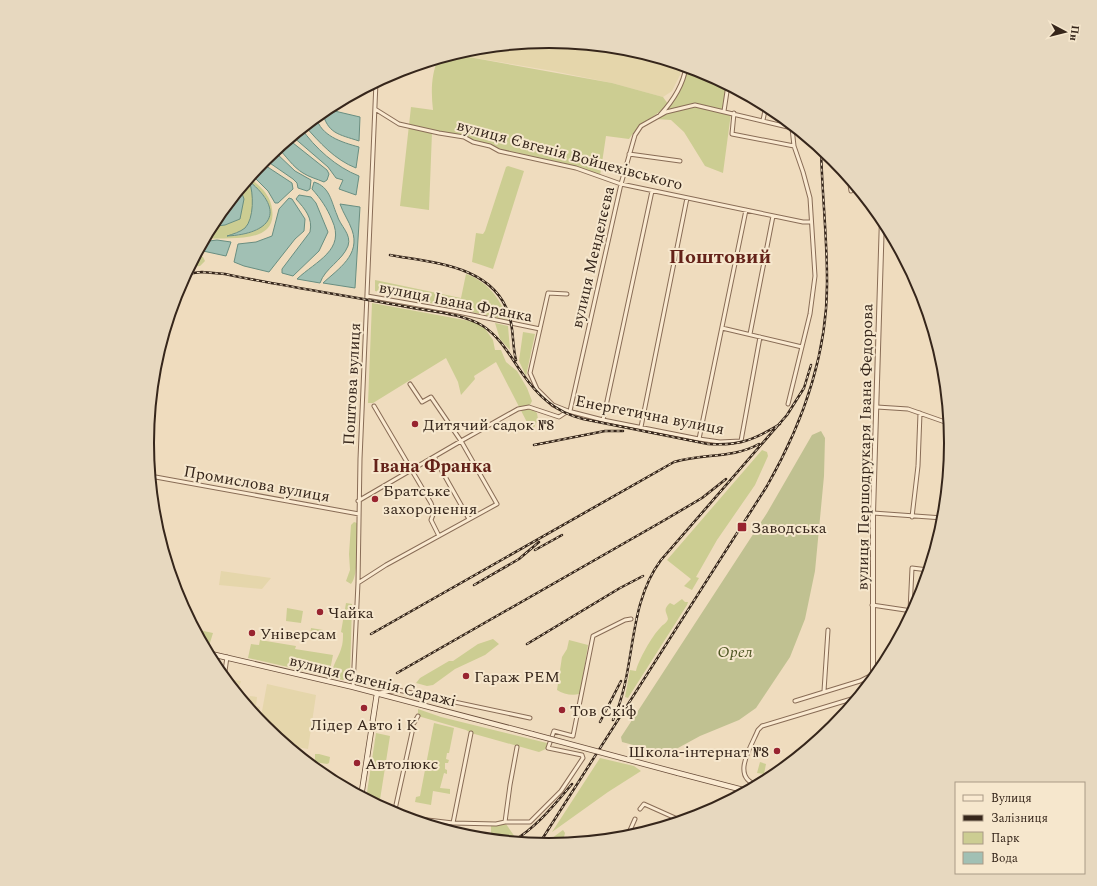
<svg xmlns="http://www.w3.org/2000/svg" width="1097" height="886" viewBox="0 0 1097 886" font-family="Spectral,serif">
<rect width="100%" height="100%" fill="#efdcbe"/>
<path fill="#e5d6ab" d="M549,41l78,8 54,16 -1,10 -8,16 -9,6 -51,-14 -59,-12 -101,-17 18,-5z
M221,571l50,7 -9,11 -43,-4z
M227,679l14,2 -4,13 -11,-13z
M267,684l49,11 -8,54 -22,-4 -26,-23z
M250,696l7,1 -1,9 4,1 -2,13 -18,-22 9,1z"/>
<path fill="#cccd92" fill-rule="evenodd" d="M452,54l160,29 51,14 5,7c-12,13 -29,19 -39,35l-23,-3 -6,40 -14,-5 -87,-20 -9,-5 -17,-4 -9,-5 -32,-5 -3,78 -29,-4 11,-99 22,3c-2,-17 -2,-35 5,-51z
M686,67l17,5 25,13 -4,26 7,2 -8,60 -18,-7 -21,-34 -13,-12 -15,-1 22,-29z
M508,166l16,5 -31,98c-7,-2 -13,-5 -21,-7l4,-29 7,1 2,-3 21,-64z
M249,178c11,7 22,18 23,31 6,36 -44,28 -66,30l-4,4 8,-16 15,-2 15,-6 3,-26 -3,-5zM250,182c36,27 20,53 -21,54 4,-3 10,-4 15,-7 10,-9 10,-35 6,-47z
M196,254l7,3 2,4 -5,5 -11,1z
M466,274c22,8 34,24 42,46l-133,-29v-11l86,18z
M372,303l109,20 12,17 2,10h6l5,12 11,9 10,17 5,13 -3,6 8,6 1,6 -6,13 -36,-70 -22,14 1,3 -14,16 -3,-13 -12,-24 -73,45h-5z
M495,323l13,3 2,24 -10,-11z
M523,332l12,2 -9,42 -7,-15z
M762,450l5,2 1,4 -13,29 -38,55 -21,37 3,1 -7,12 -8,-4 7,-7 -24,-19z
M354,522l3,1c0,12 2,53 -6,61l-5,-3 4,-11 -1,-16 2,-29z
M682,599l3,3h3l-1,3 -59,93 -3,-1 5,-27 6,1c2,-10 16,-35 24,-43 3,-4 6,-4 8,-9 -1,-7 -6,-9 2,-16l4,2z
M346,603l6,1 -2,72 -7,4 -10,-2c-3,-10 5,-19 8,-29 2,-5 2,-11 2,-16l-2,-1z
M287,608l16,3 -2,12 -15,-2z
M311,628l12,2 -2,7 -11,-2z
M194,629l19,4 -4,13 -7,-2z
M493,639l6,5 -14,11 -30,14 -22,16 -6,1 -11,-3 4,-5 29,-17h4l25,-17z
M260,640l36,6 -1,3 38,6 -4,20 -2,1 -79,-18 3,-14 8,1z
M569,640l19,5 -7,44 -2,5c-7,2 -16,0 -22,-4l5,-33 5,-8z
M418,709l23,8 106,26 1,5 -9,4 -68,-19 -5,-3 -48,-14z
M434,723l20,5 -5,25h-2l-1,6 3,1 -1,3h-3v6l2,1v4l-3,-1 -4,15 10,1v5l-17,-3 -2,14 -16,-3 1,-5 4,-1z
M376,733l14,3 -11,70 -13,-7z
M315,754h4l11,3 -1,6 -2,1 -12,-2z
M600,758l34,8 7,5 -33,21 -56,40z
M760,762l6,2 -2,10 -7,-1z
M506,824l9,13 -10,4 -14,-2v-13z
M563,830l2,3 -2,8 10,2 -28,2 3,-4z"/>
<path fill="#c0c191" d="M821,431l4,7 -1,38 -9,95 -10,48 -15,38 -34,51 -17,12 -39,16 -33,18 -45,-12 -1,-5 146,-224 45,-78z"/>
<path fill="#a1c0b4" stroke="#698e81" d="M326,109l34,8 -1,24c-21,-7 -31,-7 -37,-30z
M316,117c5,19 25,25 43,30l-3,21c-21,-8 -37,-26 -51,-42z
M301,128c14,20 35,39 58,48l-3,19 -17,-6 4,-9 -7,-2 -8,-11 -36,-31z
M288,139l39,31 2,4 -2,6 -3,2c-7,-3 -15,-5 -21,-9 -10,-6 -17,-17 -25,-25z
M274,151l21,20 16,9 -1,9 -3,2 -9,-3 -1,-5 -4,-4 -29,-20z
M263,164l29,19 1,6 -15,14h-3l-7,-12 -14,-14z
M249,181c38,31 21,53 -22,55 6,-2 13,-4 18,-8 9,-9 9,-35 4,-47z
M314,182c16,5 17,19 23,33 3,11 15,19 11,31 -6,15 -23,22 -28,37l-23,-4c19,-18 49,-29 35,-59 -5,-12 -11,-21 -20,-31z
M240,188l4,11 -4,20 -15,6 -15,2z
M299,195l12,2 5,6 12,29 -9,19 -26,25 -11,-3v-4l28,-37c3,-14 -5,-23 -14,-33z
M289,198l3,1 13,20 -1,12 -9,8 -26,33 -25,-6 -10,-4 4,-18 18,-2 16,-6 7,-27z
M340,204l20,3 -5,81 -32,-5c15,-14 38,-28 29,-53 -3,-9 -9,-17 -12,-26z
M217,240l14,2 -5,14 -23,-5 -1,-4 7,-6z"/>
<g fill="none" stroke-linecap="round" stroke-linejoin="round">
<g stroke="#886c56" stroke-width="5">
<path id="minor" d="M375,109l24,15 40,9 25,4 9,5 17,4 9,5 77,17 45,16 182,38h7
M724,111l4,-26
M734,113l-2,21 62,12
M660,115c13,-14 23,-29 26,-48
M763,120l3,-14
M629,154l51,7
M849,178l2,13
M567,294l-19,-1 -18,80 7,16 16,16 15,6 35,9 96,19 21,3 21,-1 19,-104
M367,296l86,15 87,18
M722,328l80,19
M750,334l23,-118
M410,384l12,18 9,-5 30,44 57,-32 11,-2 30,10 9,-6
M374,406l57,97 3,9 -3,8 8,16
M877,407l31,2 37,13 4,5
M570,411l51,-227 14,-49 6,-9 25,-14 29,-7 97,23 2,18 9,26 7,26 5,78 -5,38 -22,90
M603,420l49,-229
M641,427l46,-229
M699,439l47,-229
M434,457l35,62
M150,476l209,38
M873,513l70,5
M912,517l6,-51 2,-53
M358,583l28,-18 111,-61 -36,-63 -103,60
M872,605l40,6
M910,611l2,-43 16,2
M224,678l3,-21
M353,687l5,-104 2,-124 16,-377
M824,691l4,-61
M379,693l19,-3 132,28
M795,701l65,-20 12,-6
M414,723l4,-7
M758,785c-28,-7 -7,-38 0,-55l4,-4 96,-29
M640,809l4,-5 38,17
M394,814l19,-86
M402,817l51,6 43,1 9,-2h25l31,-31 22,-33 -1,-3 -34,-7 6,-17 19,5 20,-100 32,-16 6,-1
M505,822l5,-37 7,-38
M453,823l18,-90
M627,837l8,-18"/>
</g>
<g stroke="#886c56" stroke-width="6">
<path id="tertiary" d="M873,678v-165l9,-295"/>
</g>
<g stroke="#694d3a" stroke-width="6">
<path id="secondary" d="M207,653l146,34 179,47
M678,773l69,18
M361,797l16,-104"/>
</g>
<use href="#minor" stroke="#faead1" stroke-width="3"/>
<use href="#tertiary" stroke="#faead1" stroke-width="4"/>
<use href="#secondary" stroke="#faead1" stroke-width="4.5"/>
<g stroke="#36261b" stroke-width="2.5">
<path id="rail" d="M390,255c43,8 103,10 119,60 5,14 3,30 7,45
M185,274l17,-2 23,2c62,13 125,22 188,34 23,4 50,6 70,18 18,12 27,30 39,47 16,23 33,39 61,46l125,25c31,2 46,-4 72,-20
M534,445l71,-14h18
M535,550l27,-15
M474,585l45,-26 20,-17
M371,634l303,-172c29,-9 58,-3 85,-18
M527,644l93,-56 23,-12
M397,673l266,-152 39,-23 24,-19
M613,720c24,-51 13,-113 48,-160l126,-145 17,-27 7,-23
M600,722l21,-41
M513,841c24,-14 41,-36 59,-57
M539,844l228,-358c36,-63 61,-134 60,-207 0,-43 -5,-86 -6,-130"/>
</g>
<use href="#rail" stroke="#f6e7cd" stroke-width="1" stroke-dasharray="3" stroke-linecap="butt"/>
<g stroke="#694d3a" stroke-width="6" stroke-linecap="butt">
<path id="secondary-bridge" d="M532,734l146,39"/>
</g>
<use href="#secondary-bridge" stroke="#faead1" stroke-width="4.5"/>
</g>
<g fill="#982430" stroke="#f6e7cd" stroke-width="1.5">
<circle cx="415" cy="424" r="4"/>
<circle cx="375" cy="499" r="4"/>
<rect x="737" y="522" width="10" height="10" rx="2"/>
<circle cx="320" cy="612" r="4"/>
<circle cx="252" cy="633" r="4"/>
<circle cx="466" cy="676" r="4"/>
<circle cx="364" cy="708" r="4"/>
<circle cx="562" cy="710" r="4"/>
<circle cx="777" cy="751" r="4"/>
<circle cx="357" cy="763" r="4"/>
</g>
<g text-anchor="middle" stroke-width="4" stroke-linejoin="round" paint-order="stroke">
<g font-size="16" fill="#36261b" stroke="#f6e7cd">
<text transform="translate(570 154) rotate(15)" y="6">вулиця Євгенія Войцехівського</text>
<text transform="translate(592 257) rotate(-77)" y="6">вулиця Менделєєва</text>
<text transform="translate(456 301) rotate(11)" y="6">вулиця Івана Франка</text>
<text transform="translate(351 384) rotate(-87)" y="6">Поштова вулиця</text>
<text transform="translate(650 414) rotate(11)" y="6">Енергетична вулиця</text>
<text transform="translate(864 447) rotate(-89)" y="6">вулиця Першодрукаря Івана Федорова</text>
<text transform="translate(257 483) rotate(10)" y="6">Промислова вулиця</text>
<text transform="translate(373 680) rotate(14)" y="6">вулиця Євгенія Саражі</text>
</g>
<g font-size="16" fill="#36261b" stroke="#f6e7cd" text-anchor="start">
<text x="423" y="430">Дитячий садок №8</text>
<text x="383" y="496">Братське<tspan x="383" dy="18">захоронення</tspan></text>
<text x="751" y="533">Заводська</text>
<text x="328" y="618">Чайка</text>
<text x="260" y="639">Універсам</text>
<text x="474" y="682">Гараж РЕМ</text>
<text x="570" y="716">Тов Скіф</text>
<text x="364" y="730" text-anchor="middle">Лідер Авто і К</text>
<text x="769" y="757" text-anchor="end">Школа-інтернат №8</text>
<text x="365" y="769">Автолюкс</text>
</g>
<g font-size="16" font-style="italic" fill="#4c5421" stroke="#f6e7cd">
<text x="735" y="657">Орел</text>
</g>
<g font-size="18" font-weight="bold" fill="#642219" stroke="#f6e7cd">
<text x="432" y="472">Івана Франка</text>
</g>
<g font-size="20" font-weight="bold" fill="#642219" stroke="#f6e7cd">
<text x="720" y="263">Поштовий</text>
</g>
</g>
<path d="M0 0H1097V886H0ZM154 443a395 395 0 1 1 790 0a395 395 0 1 1-790 0Z" fill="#e7d8bf" fill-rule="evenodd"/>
<path fill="none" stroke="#36261b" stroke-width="2" d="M154 443a395 395 0 1 1 790 0a395 395 0 1 1-790 0Z"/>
<rect x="955" y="782" width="130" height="92" fill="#f6e7cd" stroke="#a99a86"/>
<rect x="963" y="795" width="20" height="6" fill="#faead1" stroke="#a99a86"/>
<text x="991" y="802" font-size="12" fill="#36261b">Вулиця</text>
<rect x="963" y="815" width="20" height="6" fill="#36261b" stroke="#a99a86"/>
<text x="991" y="822" font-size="12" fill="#36261b">Залізниця</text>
<rect x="963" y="832" width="20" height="12" fill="#cccd92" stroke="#a99a86"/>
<text x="991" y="842" font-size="12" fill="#36261b">Парк</text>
<rect x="963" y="852" width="20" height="12" fill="#a1c0b4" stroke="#a99a86"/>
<text x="991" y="862" font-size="12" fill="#36261b">Вода</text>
<g transform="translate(1065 32) rotate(97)" stroke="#f6e7cd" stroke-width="3" paint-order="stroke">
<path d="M0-3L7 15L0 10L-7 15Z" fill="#36261b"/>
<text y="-6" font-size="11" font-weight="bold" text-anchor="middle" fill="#36261b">Пн</text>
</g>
</svg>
